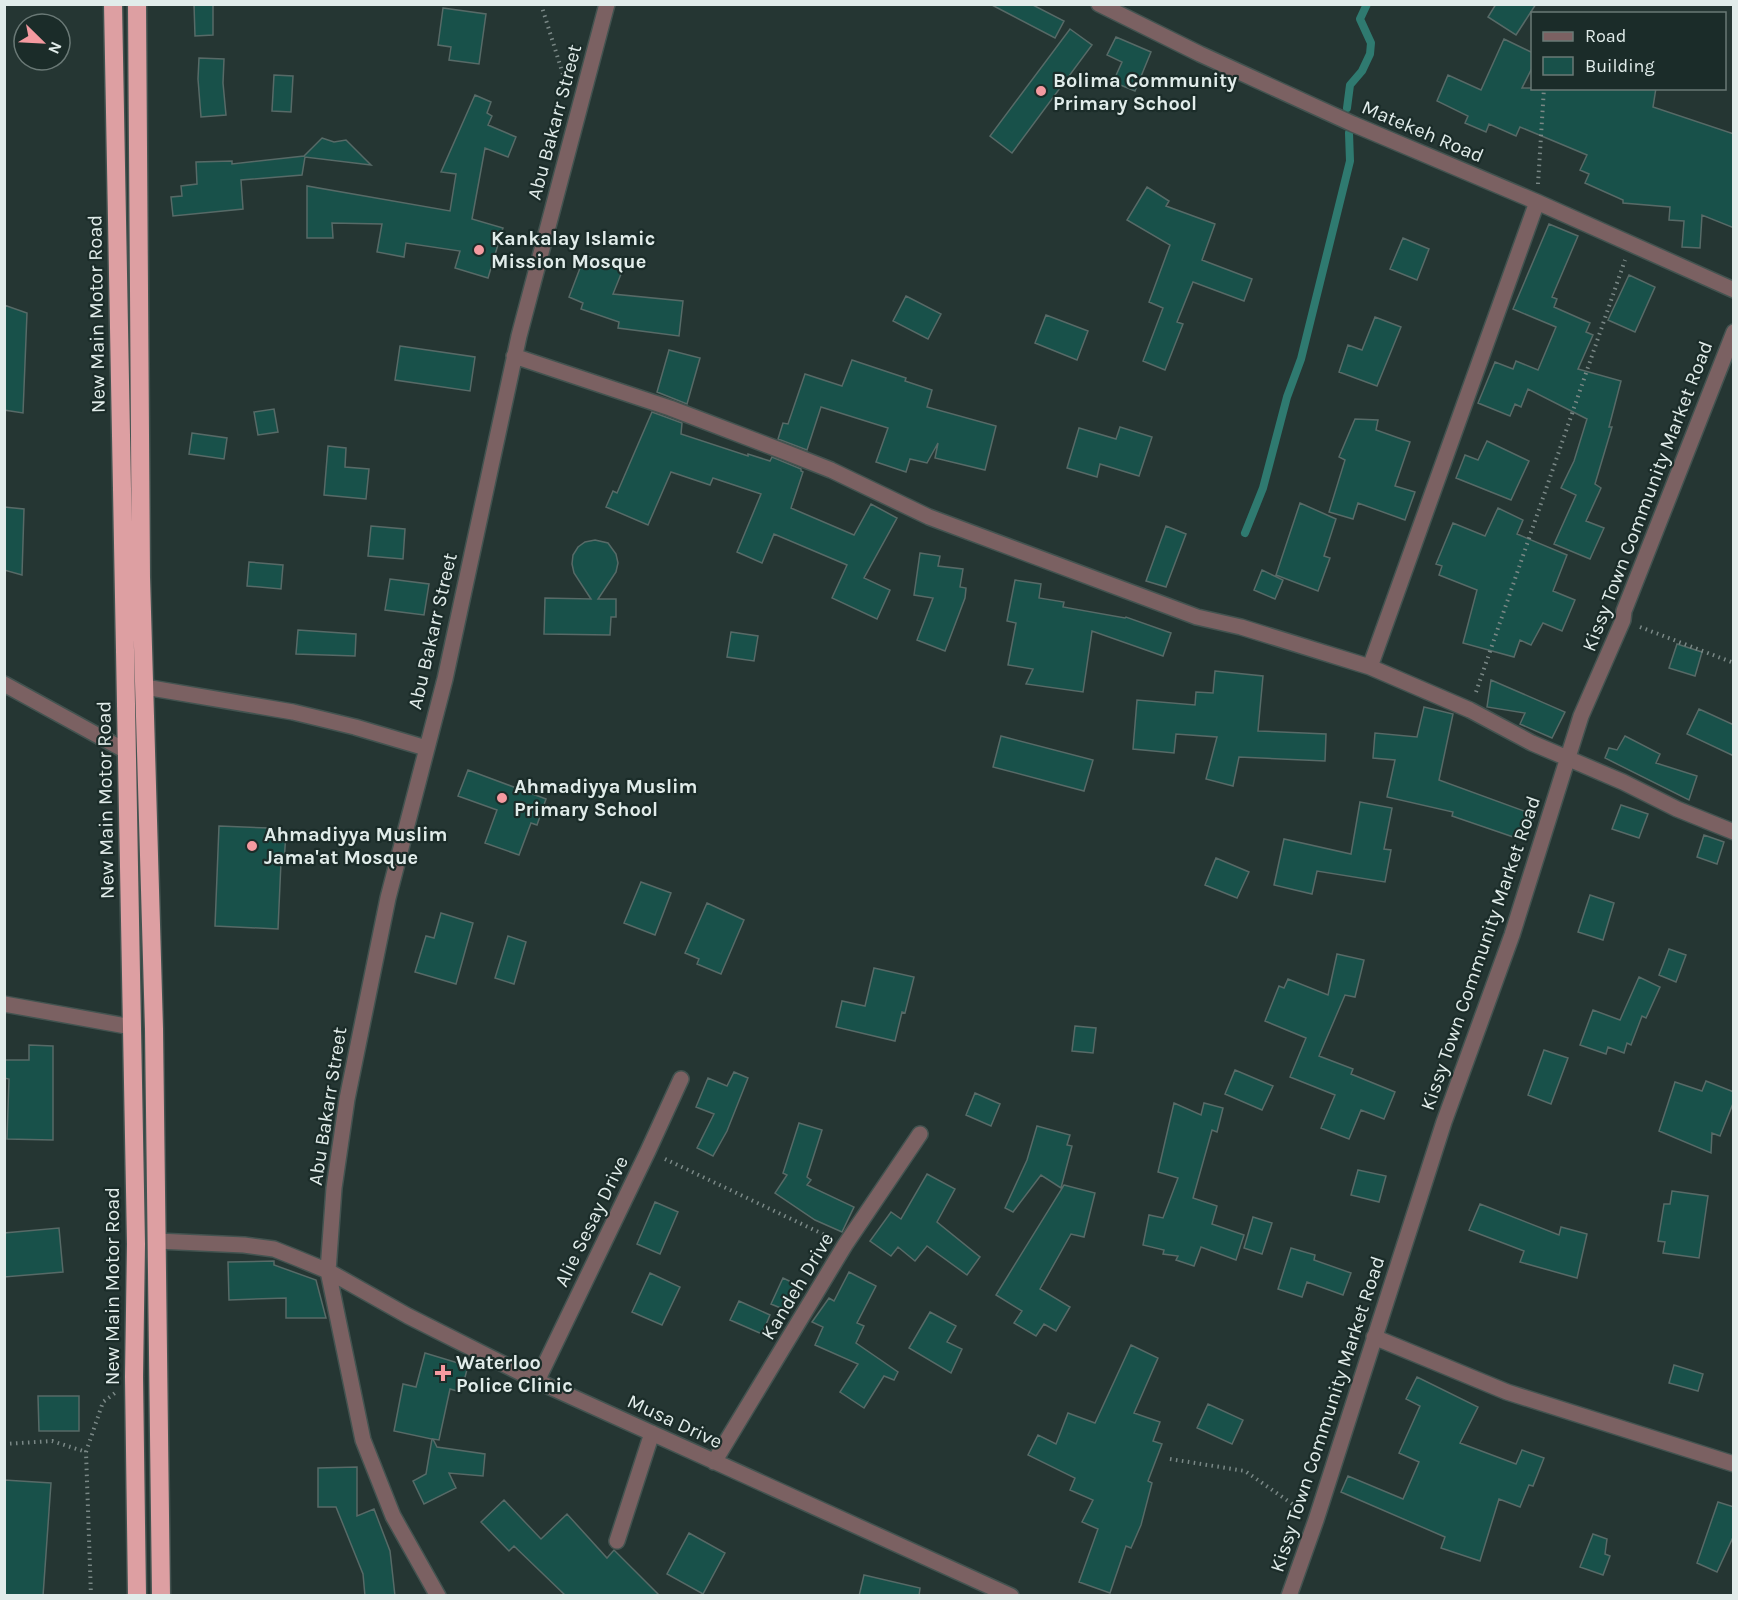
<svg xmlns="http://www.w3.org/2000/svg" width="1738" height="1600" viewBox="0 0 1738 1600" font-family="Karla,sans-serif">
<rect width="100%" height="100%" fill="#253633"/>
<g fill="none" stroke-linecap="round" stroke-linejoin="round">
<path stroke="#2f7a70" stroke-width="8" d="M1347,108l3,-23 12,-14 8,-17 1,-11 -11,-24 7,-15
M1245,533l18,-45 24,-91 14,-38 49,-198 -1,-28"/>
</g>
<path fill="#18514a" stroke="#576a67" stroke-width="1.5" d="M194,4h19v31l-18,1z
M990,4h41l33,17 -9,17z
M1496,4h40l-20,31 -28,-18z
M443,8l43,6 -7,50 -30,-4 2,-13 -13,-2z
M1070,29l22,16 -80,108 -22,-17z
M1116,37l35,15 -16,39 -22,-9 9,-20 -15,-7z
M1504,39l29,14v13l-11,22h134l-3,19 81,27v94l-32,-13 -2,33 -18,-1 2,-26 -15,-1 1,-13 -47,-4v-3l-38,-17 4,-9 -9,-4 7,-15 -67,-28 -4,9 -27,-12 -3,8 -21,-9 3,-7 -31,-15 11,-26 33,15z
M199,58l25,1 -1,24 3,32 -25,2 -3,-38z
M274,75l19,1 -2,36 -19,-1z
M475,95l16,7 -4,11 5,3 -4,9 28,12 -8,20 -23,-9 -13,71 31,9 -15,50 -33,-10 5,-17 -54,-8 -2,14 -27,-5 5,-28 -50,-1 1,15h-26v-52l143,25 6,-37 -15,-2z
M322,138l12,4 12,-2 25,25 -66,-8 -3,18 -61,5 2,29 -70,7 -2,-19 11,-1 -1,-10 16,-2 -1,-22 36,-1v3l72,-8z
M1147,187l22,14 -3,5 49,18 -13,36 50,19 -8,22 -51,-19 -16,40 6,2 -18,46 -22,-9 20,-53 -14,-6 21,-57 -43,-25z
M1549,224l29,12 -26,61 5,2 -3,8 36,16 -4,9 7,3 -15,34 43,12 -12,46h3l-17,57 6,4 -15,33 18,7 -14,31 -36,-15 22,-49 -15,-7 13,-27 13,-42 -59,-30 -7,18 -6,-3 -5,12 -32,-13 17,-41 18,7 3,-8 22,9 18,-43 -43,-18z
M1403,238l26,11 -12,31 -27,-11z
M585,255l38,14 -10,25 70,7 -4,35 -61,-8 1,-6 -38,-13 2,-6 -14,-6z
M1629,275l26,12 -20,45 -27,-12z
M906,296l35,18 -13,25 -35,-18z
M4,305l23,8 -4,100 -19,-3z
M1046,315l42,16 -11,29 -42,-17z
M1375,317l26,10 -24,59 -38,-14 9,-27 14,5z
M400,346l75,11 -5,34 -75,-11z
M669,350l31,8 -13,46 -30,-12z
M852,360l54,18 -1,3 27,9 -5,17 69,19 -11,44 -50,-12 3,-15 -11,20 -17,-4 -4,13 -30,-10 12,-34 -67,-21 -14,43 -29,-11 5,-16 5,1 17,-50 37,12z
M274,409l4,23 -20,3 -4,-23z
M652,412l30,11 -1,11 67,22v-2l22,7 2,-4 29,12v2l2,1 -12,36 63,27 17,-31 26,14 -33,60 26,12 -13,29 -45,-21 15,-33 -73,-31 -12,29 -25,-11 24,-58 -48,-16 -3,7 -39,-13 -23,53 -42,-18 7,-16 4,2z
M1355,419l23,1 -2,10 34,12 -15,44 20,6 -10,28 -47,-17 -5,16 -24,-7 16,-52 -6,-3z
M1120,427l32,10 -13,39 -39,-12 -3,13 -30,-9 12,-40 37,11z
M192,433l35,5 -3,21 -35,-5z
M1487,441l42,20 -18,39 -55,-22 9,-23 13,5z
M328,446l18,2 -1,19 24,2 -3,30 -42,-4z
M1300,503l36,16 -12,37 6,2 -12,33 -42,-16z
M4,507l20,2 -2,66 -18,-5z
M1498,508l25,12 -6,14 50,21 -14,36 22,9 -13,31 -19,-8 -12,22 -11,-5 -6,17 -51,-14 14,-53 -38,-15 3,-9 -6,-2 17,-41 32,13z
M371,526l34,3 -2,30 -35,-3z
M1166,526l20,8 -20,53 -20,-6z
M595,540l13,3 8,11 2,9 -2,9 -18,27h18v18h-5l-1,18 -66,-1 1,-36 46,1 -17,-26 -2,-9 1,-9 5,-8 7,-5z
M920,553l20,3 -2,10 25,3 -3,18 6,1 -1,10 -20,53 -28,-11 16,-42 -19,-3z
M249,562l34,3 -2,24 -34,-3z
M1262,570l21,10 -8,19 -21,-9z
M390,579l39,5 -5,31 -39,-5z
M1015,580l26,4 -2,14 25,4 -1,5 62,11 1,-1 45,16 -8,23 -71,-25 -9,61 -57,-8 7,-15 -25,-4 8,-42 -9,-2z
M298,630l58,4 -1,22 -59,-2z
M731,632l27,4 -4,25 -27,-4z
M1677,644l25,8 -7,24 -26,-8z
M1215,671l48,5 -5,55 68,3 -1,27 -86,-4 -6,29 -27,-7 11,-42 -41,-3 -2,19 -41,-4 4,-49 58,5 1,-13 17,1z
M1491,680l74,32 -13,26 -32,-14 5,-11 -38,-6z
M1424,707l29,7 -14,66 96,35 -10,26 -73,-25 1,-4 -66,-15 8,-37 -22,-2 2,-25 42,4z
M1699,709l35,16v31l-47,-22z
M1001,736l92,24 -9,31 -91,-24z
M1625,736l35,18 -4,9 41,13 -8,24 -84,-42 4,-10 8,2z
M468,770l78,29 -9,26 -6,-2 -12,32 -34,-12 12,-33 -39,-14z
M1360,802l32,6 -8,41 7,1 -6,32 -68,-11 -5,23 -38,-9 10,-46 67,15z
M1621,805l27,9 -9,24 -27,-9z
M219,826l49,2v5h18l-2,29h-3l-3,67 -63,-3z
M1704,835l20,7 -7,22 -20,-7z
M1216,858l33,14 -12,26 -32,-13z
M641,882l30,11 -16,42 -31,-12z
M1590,895l24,8 -11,37 -25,-8z
M707,903l37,17 -23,54 -24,-10 2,-5 -14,-6z
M441,913l32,10 -17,61 -41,-12 11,-36 8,2z
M508,936l18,6 -12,42 -19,-6z
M1669,949l17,6 -10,27 -17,-7z
M1337,954l27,6 -9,37 -10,-2 -26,61 34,13 -2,5 44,18 -11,27 -23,-9 -12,29 -28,-11 14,-33 -45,-18 16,-39 -41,-17 14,-35 5,2 4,-9 40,16z
M874,968l40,9 -9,36 -3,-1 -7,29 -59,-14 6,-26 23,5z
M1639,977l21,10 -14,31 -4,-2 -11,29 -4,-2 -3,10 -16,-6 -2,7 -26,-9 13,-35 27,10z
M1075,1026l21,2 -3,25 -21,-2z
M29,1045l24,1v94l-46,-1 2,-60 -5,-1v-18h25z
M1544,1050l24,8 -17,46 -23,-9z
M1235,1070l38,16 -11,24 -37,-16z
M734,1072l14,6 -21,53 -14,25 -16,-8 17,-34 -18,-7 12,-29 19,8z
M1706,1081l28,11v9l-14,35 -8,-3 -1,20 -52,-22 16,-49 27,9z
M975,1093l25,11 -9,22 -25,-11z
M1174,1103l27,12 3,-12 19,5 -6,24 -5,-2 -19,68 24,8 -5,18 32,11 -8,25 -35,-13 -7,19 -18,-6 2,-4 -15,-2 1,-4 -21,-5 6,-30 14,3 15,-40 -20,-6z
M799,1123l23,7 -15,47 4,3 -4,5 47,22 -12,25 -27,-12 -40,-27 12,-18 -4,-2z
M1037,1126l33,9 -3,10 5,1 -11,42 -20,-13 -28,37 -8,-4 22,-48z
M1358,1170l28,6 -7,26 -28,-7z
M927,1174l28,15 -18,33 43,35 -13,18 -40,-29 -12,15 -17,-14 -7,9 -21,-15 21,-29 10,7z
M1064,1185l31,8 -11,44 -13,-3 -31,55 30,18 -14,24 -12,-7 -8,12 -22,-13 8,-12 -26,-16z
M1672,1191l36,5 -9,62 -36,-5 2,-11 -7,-1 6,-37h6z
M655,1202l23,10 -18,42 -23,-10z
M1480,1204l79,31 2,-8 26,7 -10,44 -57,-16 4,-11 -55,-21z
M1253,1217l19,6 -10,31 -18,-6z
M59,1228l4,44 -59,5v-44z
M1291,1248l24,7 -1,5 37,13 -8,22 -36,-13 -5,15 -24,-8z
M274,1261v4l42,15 10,38h-40v-20l-57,2 -1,-38z
M849,1272l27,14 -19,37 7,3 -8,17 42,29 -4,8 -10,-4 -20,32 -24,-16 18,-28 -43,-19 8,-18 -11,-5 17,-24 5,3z
M650,1273l30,14 -18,38 -30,-13z
M783,1278l19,9 -14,24 -17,-7z
M739,1301l31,14 -8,19 -32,-14z
M930,1312l26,14 -9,16 15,7 -11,24 -42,-25z
M1131,1345l27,13 -24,55 26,9 -7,19 9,3 -14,37 4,2 -11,42 -10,23 -5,-2 -16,47 -31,-11 19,-53 -16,-7 11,-22 -23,-10 5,-12 -47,-23 10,-20 18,9 12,-31 27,10z
M425,1353l43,13 -7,26 -11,-3 -11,51 -6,-1 4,8 48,7 -2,22 -34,-3 7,15 -32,16 -11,-23 13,-7 6,-35 -38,-8 9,-47 13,3z
M1674,1365l29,9 -5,17 -29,-8z
M1417,1377l61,30 -18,36 56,21 6,-14 22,8 -11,28 -4,-1 -9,22 -21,-8 -19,62 -39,-13 4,-11 -104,-45 7,-16 55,23 16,-37 -20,-9 21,-47 -14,-7z
M38,1396h41v35h-40z
M1208,1404l35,16 -11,24 -35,-16z
M357,1467v49l17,-7 16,42 5,45h-30l-2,-22 -27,-67h-18v-39z
M4,1480l47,3 -8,113h-39z
M504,1500l37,39 26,-25 40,44 7,-8 46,46h-94l-52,-50 -5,5 -28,-29z
M1718,1502l16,5v28l-17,37 -20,-9z
M689,1533l36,20 -22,41 -36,-20z
M1593,1534l14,5 -2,15 5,2 -7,19 -23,-8z
M864,1575l56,13 -1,8h-60z"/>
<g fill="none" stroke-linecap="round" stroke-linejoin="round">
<g stroke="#435350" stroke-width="18">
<path id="minor" d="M1099,4l101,50 153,70 184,78 197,88
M514,356l156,52 110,42 51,20 98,47 268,100 44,10 129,40 100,43 62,33 91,39 54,27 57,23
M1370,667l167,-465
M4,684l122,67
M145,687l148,25 62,15 71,21
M4,1004l128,23
M157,1241l87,4 30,4 25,10 29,12 80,45 129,65 474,215
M1374,1337l133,55 227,72
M537,1381l111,-230 33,-72
M714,1462l131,-217 75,-111
M617,1541l35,-108
M438,1596l-45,-80 -30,-76 -35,-169 6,-83 13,-89 41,-201 57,-219 74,-343 88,-332
M1289,1596l27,-76 128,-398 68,-187 69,-219 42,-96 1,-9 110,-279"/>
</g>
<g stroke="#435350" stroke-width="21">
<path id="highway" d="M113,4l23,1240 -2,133 3,219
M137,4l4,573 13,452 7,567"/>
</g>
<path stroke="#7a8886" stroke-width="4" stroke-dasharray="1.5 4.5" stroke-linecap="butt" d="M541,4l25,80
M1538,184l6,-96
M1640,627l94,36
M1476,692l149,-432
M665,1159l164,78
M4,1444l48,-3 34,11
M1170,1459l75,12 56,39
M91,1596l-5,-144 17,-50 12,-9"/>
<use href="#minor" stroke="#7b6162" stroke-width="15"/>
<use href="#highway" stroke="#dd9fa2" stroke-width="18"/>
</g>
<g fill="#f49aa0" stroke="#1b2c29" stroke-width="2">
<circle cx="1041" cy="91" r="6"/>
<circle cx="479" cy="250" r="6"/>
<circle cx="502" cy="798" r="6"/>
<circle cx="252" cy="846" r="6"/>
<path d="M440 1364h6v6h6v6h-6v6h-6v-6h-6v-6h6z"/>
</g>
<g text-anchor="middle" stroke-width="4.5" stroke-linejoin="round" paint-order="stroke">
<g font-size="20" font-weight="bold" fill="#e1ecea" stroke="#1b2c29" text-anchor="start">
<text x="1053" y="87">Bolima Community<tspan x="1053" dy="23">Primary School</tspan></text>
<text x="491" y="245">Kankalay Islamic<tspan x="491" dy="23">Mission Mosque</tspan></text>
<text x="514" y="793">Ahmadiyya Muslim<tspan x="514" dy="23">Primary School</tspan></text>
<text x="264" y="841">Ahmadiyya Muslim<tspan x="264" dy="23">Jama'at Mosque</tspan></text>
<text x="456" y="1369">Waterloo<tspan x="456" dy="23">Police Clinic</tspan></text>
</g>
<g font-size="20" fill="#e1ecea" stroke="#1b2c29">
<text transform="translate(554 122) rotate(-75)" y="7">Abu Bakarr Street</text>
<text transform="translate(1423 131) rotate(23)" y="7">Matekeh Road</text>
<text transform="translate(96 314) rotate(-91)" y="7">New Main Motor Road</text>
<text transform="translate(1647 496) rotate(-69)" y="7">Kissy Town Community Market Road</text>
<text transform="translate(432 631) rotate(-77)" y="7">Abu Bakarr Street</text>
<text transform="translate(105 800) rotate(-91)" y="7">New Main Motor Road</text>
<text transform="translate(1480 953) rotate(-71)" y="7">Kissy Town Community Market Road</text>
<text transform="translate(327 1106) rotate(-81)" y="7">Abu Bakarr Street</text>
<text transform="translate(591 1221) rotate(-64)" y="7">Alie Sesay Drive</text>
<text transform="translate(112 1286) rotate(-90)" y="7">New Main Motor Road</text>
<text transform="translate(797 1286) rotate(-59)" y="7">Kandeh Drive</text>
<text transform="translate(1327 1414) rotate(-72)" y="7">Kissy Town Community Market Road</text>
<text transform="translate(675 1421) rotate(25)" y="7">Musa Drive</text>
</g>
</g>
<rect width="1738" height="1600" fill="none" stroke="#e1ecea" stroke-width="12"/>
<rect x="1531" y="12" width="195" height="78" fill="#1b2c29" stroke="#6a7976" stroke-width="1.5"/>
<rect x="1543" y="32" width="30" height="9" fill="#7b6162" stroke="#6a7976" stroke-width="1.5"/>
<text x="1585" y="42" font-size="18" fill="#e1ecea">Road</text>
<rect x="1543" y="57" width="30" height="18" fill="#18514a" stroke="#6a7976" stroke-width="1.5"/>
<text x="1585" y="72" font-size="18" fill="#e1ecea">Building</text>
<g transform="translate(42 42) rotate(114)"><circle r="28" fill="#1b2c29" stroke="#6a7976" stroke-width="1.5"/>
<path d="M0-4.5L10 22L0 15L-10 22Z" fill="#f49aa0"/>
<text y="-9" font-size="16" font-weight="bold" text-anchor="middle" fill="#e1ecea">N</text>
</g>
</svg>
